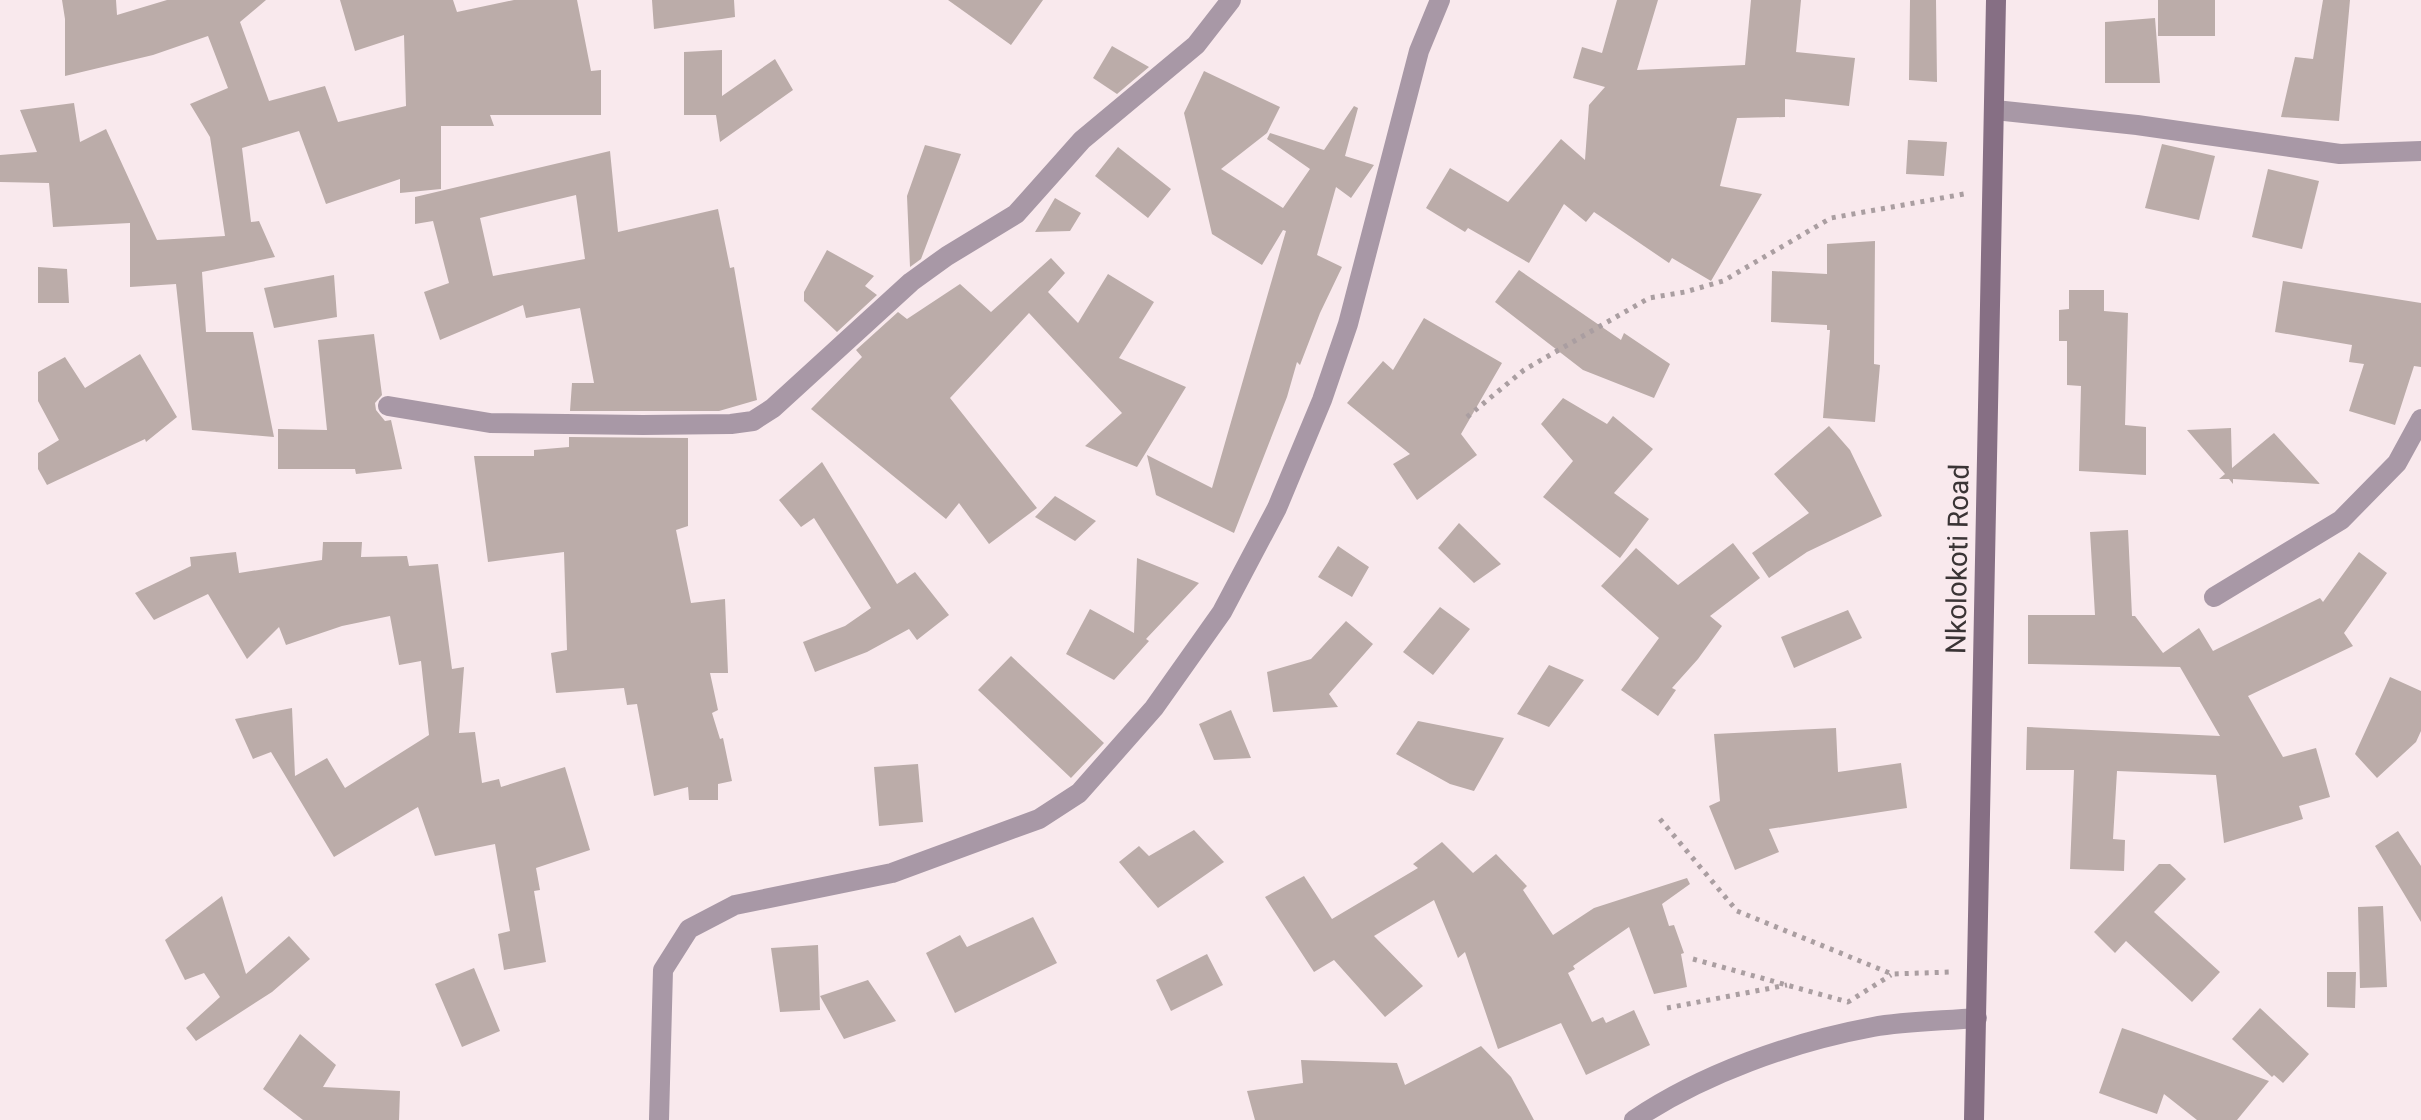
<svg xmlns="http://www.w3.org/2000/svg" width="2421" height="1120" viewBox="0 0 2421 1120" font-family="Roboto,sans-serif">
<rect width="100%" height="100%" fill="#f9e9ed"/>
<path fill="#bbaca9" fill-rule="evenodd" d="M62,0h54l1,15 50,-15h99l-26,22 29,79 56,-15 13,36 68,-16 -2,-71 -49,16 -15,-51h113l4,12 57,-12h63l14,71 10,-1v45h-111l4,11h-53v63l-41,4v-14l-74,25 -27,-73 -57,17 9,74 8,-1 16,36 -73,15 4,60h47l21,105 -82,-7 -16,-146 -46,3v-64l-77,4 -4,-44 -49,-1v-27l37,-3 -17,-42 54,-7 6,39 26,-13 51,111 68,-4 -15,-99 -20,-33 38,-16 -20,-52 -55,19 -88,21v-57z
M652,0h82l1,17 -81,12z
M948,0h95l-32,45z
M1617,0h41l-21,70 108,-5 6,-65h50l-5,52 59,6 -6,48 -64,-7v18l-48,1 -17,68 42,8 -51,87 -39,-23 -3,5 -75,-51 -8,10 -22,-18 -35,59 -61,-35 -3,4 -39,-24 24,-40 58,34 53,-63 24,21 4,-55 16,-18 -32,-9 9,-31 20,6z
M1910,0h26l1,82 -28,-2z
M2158,0h57v36h-57z
M2323,0h27l-11,121 -58,-4 14,-60 18,2z
M2155,18l5,65h-55v-61z
M1112,46l37,21 -32,27 -24,-16z
M722,50v46l53,-37 18,31 -73,52 -4,-27h-32v-63z
M1204,71l76,36 -13,26 -46,36 62,39 27,-39 -43,-30 3,-6 54,17 30,-44 4,2 -13,48 29,9 -23,33 -15,-11 -19,68 25,12 -22,46 -20,52 -3,-3 -10,35 -53,136 -78,-38 -9,-40 65,33 74,-257 -3,-1 -21,35 -50,-31 -28,-121z
M1908,140l39,2 -3,34 -38,-2z
M2162,144l53,12 -16,64 -54,-12z
M925,145l36,9 -40,105 -11,8 -3,-71z
M1118,147l53,42 -23,29 -53,-42z
M610,151l8,81 100,-23 12,59 4,-1 23,133 -38,11h-149l2,-28h22l-14,-75 -54,10 -3,-13 -83,35 -16,-48 25,-9 -16,-62 -18,3v-27zM576,195l9,64 -92,17 -13,-58z
M2268,169l51,12 -17,68 -50,-12z
M1055,198l26,15 -11,18 -35,1z
M1875,241l-1,123 6,1 -5,57 -52,-4 7,-88h-3v-5l-56,-3 1,-51 55,3v-30z
M827,250l47,26 -9,10 12,9 -40,37 -33,-31v-9z
M1051,258l14,15 -17,19 30,31 30,-49 46,28 -35,56 67,29 -49,80 -52,-21 37,-33 -93,-100 -79,85 87,110 -48,36 -30,-41 -13,16 -135,-110 51,-52 -6,-7 42,-38 9,7 53,-35 31,28z
M38,267l29,2 2,34h-31z
M1519,270l102,70 3,-7 46,31 -16,34 -71,-28 -88,-68z
M334,275l3,42 -63,11 -10,-40z
M2283,281l138,22v64l-7,-1 -19,59 -46,-14 15,-47 -15,-2 3,-17 -77,-13z
M2069,290h35v21l24,2 -3,112 21,2v48l-67,-4 2,-85 -14,-1v-44h-8v-31l10,-1z
M1424,318l78,45 -41,71 16,21 -60,45 -24,-36 17,-10 -63,-51 36,-42 10,9z
M374,334l8,61 -7,8 1,7 9,11 6,-1 11,49 -46,5 -1,-5h-77v-40l49,1 -9,-90z
M140,354l37,63 -31,25 -1,-3 -98,46 -9,-16v-16l21,-13 -21,-39v-29l27,-15 20,31z
M1563,398l44,26 6,-8 40,33 -39,44 35,26 -29,39 -77,-61 30,-36 -32,-37z
M1829,426l21,24 32,66 -75,36 -38,26 -17,-25 57,-40 -35,-39z
M2231,428l1,40 42,-35 46,51 -87,-5v5l-4,-5h-10l6,-5 -38,-44z
M569,437l119,1v88l-12,4 15,73 34,-4 3,74h-18l8,37 -6,3 8,26 3,-1 9,43 -14,3v16h-29l-1,-13 -34,9 -17,-92 -10,1 -3,-17 -68,5 -5,-40 16,-3 -3,-98 -76,10 -14,-106h60v-6l35,-3z
M822,462l75,122 18,-12 34,43 -32,25 -8,-11 -42,23 -52,20 -12,-30 42,-16 26,-18 -57,-90 -13,9 -22,-27z
M1055,496l41,25 -21,20 -40,-24z
M1459,523l42,41 -27,19 -36,-35z
M2128,530l4,86h3l28,37 36,-25 14,23 107,-53 3,4 36,-50 28,21 -43,60 9,13 -105,50 35,61 33,-9 14,49 -31,9 4,13 -79,24 -8,-68 -99,-4 -4,68 12,1 -1,31 -54,-2 4,-99h-48l1,-43 193,9 -40,-69 -152,-3v-49h67l-5,-83z
M323,542h39l-1,15 46,-1 2,10 29,-2 14,105 12,-2 -5,66 16,-1 7,51 17,-4 2,8 64,-20 25,83 -54,18 4,22 -6,1 12,71 -42,8 -6,-36 12,-3 -15,-87 -60,12 -17,-49 -84,50 -63,-105 -18,7 -18,-40 57,-11 3,68 32,-18 18,30 84,-53 -8,-74 -22,4 -9,-49 -48,10 -56,19 -7,-18 -32,32 -39,-65 -54,26 -19,-27 56,-27 -1,-9 46,-5 3,21 83,-13z
M1733,543l27,35 -50,38 12,10 -24,33 -26,29 4,2 -18,26 -37,-26 38,-52 -58,-52 35,-38 42,37z
M1338,546l31,21 -17,30 -34,-20z
M1137,558l62,25 -53,56 3,2 -35,39 -48,-26 24,-45 44,24z
M1440,607l30,22 -37,46 -30,-23z
M1848,610l14,28 -68,30 -13,-31z
M1346,621l27,23 -44,50 9,13 -65,5 -6,-40 44,-13z
M1011,656l93,87 -33,35 -93,-88z
M1549,665l35,15 -35,47 -32,-13z
M2390,677l31,14v40l-5,11 -39,36 -22,-24z
M1231,710l20,48 -37,2 -15,-36z
M1418,721l86,17 -30,53 -24,-7 -54,-30z
M1836,728l2,44 63,-9 6,45 -138,21 10,23 -44,18 -26,-64 11,-5 -6,-67z
M918,764l5,58 -44,4 -5,-59z
M1194,830l30,32 -66,46 -39,-46 20,-16 10,10z
M2398,831l23,35v56l-46,-76z
M1442,842l31,31 23,-19 31,32 -4,4 30,45 41,-27 93,-30 3,6 -28,20 7,22 5,-1 10,28 -3,1 6,33 -33,7 -25,-67 -56,39 2,3 -7,4 24,49 11,-5 3,6 28,-13 16,35 -64,30 -25,-52 -63,26 -33,-97 -7,6 -24,-58 -60,36 49,50 -38,31 -51,-57 -20,12 -49,-75 39,-21 28,43 86,-51 -5,-4z
M2159,864h11l16,15 -32,33 66,60 -28,30 -66,-61 -11,12 -21,-21z
M222,896l24,78 43,-38 21,23 -38,33 -76,49 -10,-13 34,-31 -16,-24 -19,7 -20,-40z
M2383,906l4,81 -27,1 -2,-81z
M1033,917l24,46 -102,50 -29,-60 34,-18 7,12z
M818,945l2,65 -40,2 -9,-64z
M1207,954l16,31 -52,26 -15,-31z
M474,968l26,63 -38,16 -27,-63z
M2327,972h29l-1,36 -28,-1z
M868,980l28,41 -52,18 -24,-43z
M2260,1008l49,46 -26,29 -9,-8 -2,2 -40,-38z
M2122,1028l15,5 132,48 -32,39h-40l-33,-26 -7,20 -58,-21z
M300,1034l36,31 -13,22 77,4 -1,29h-96l-40,-31z
M1481,1046l30,31 23,43h-279l-8,-29 56,-8 -2,-23 96,3 8,22z"/>
<g fill="none" stroke-linecap="round" stroke-linejoin="round">
<path stroke="#aa9ea1" stroke-width="5" stroke-dasharray="4 6" stroke-linecap="butt" d="M1467,417l57,-47 125,-72 36,-6 38,-11 108,-63 133,-24
M1660,819l77,92 155,63 60,-2
M1693,959l155,43 43,-27
M1667,1008l120,-23"/>
<path stroke="#a898a6" stroke-width="20" d="M1995,110l142,15 203,29 81,-3
M388,406l102,17 153,2 88,-1 22,-3 20,-13 138,-126 36,-26 69,-42 66,-74 114,-95 35,-45
M2214,597l127,-77 56,-57 24,-44
M659,1120l4,-150 26,-41 46,-24 157,-32 147,-54 40,-26 75,-85 68,-96 55,-104 45,-108 26,-76 71,-273 21,-51
M1634,1120c68,-46 158,-78 239,-93 33,-6 70,-6 104,-9"/>
<path stroke="#866f84" stroke-width="20" d="M1974,1120l22,-1120"/>
</g>
<g text-anchor="middle" stroke-width="6" stroke-linejoin="round" paint-order="stroke">
<g font-size="28" fill="#3a3435" stroke="#f9e9ed">
<text transform="translate(1957 559) rotate(-89)" y="10">Nkolokoti Road</text>
</g>
</g>
</svg>
